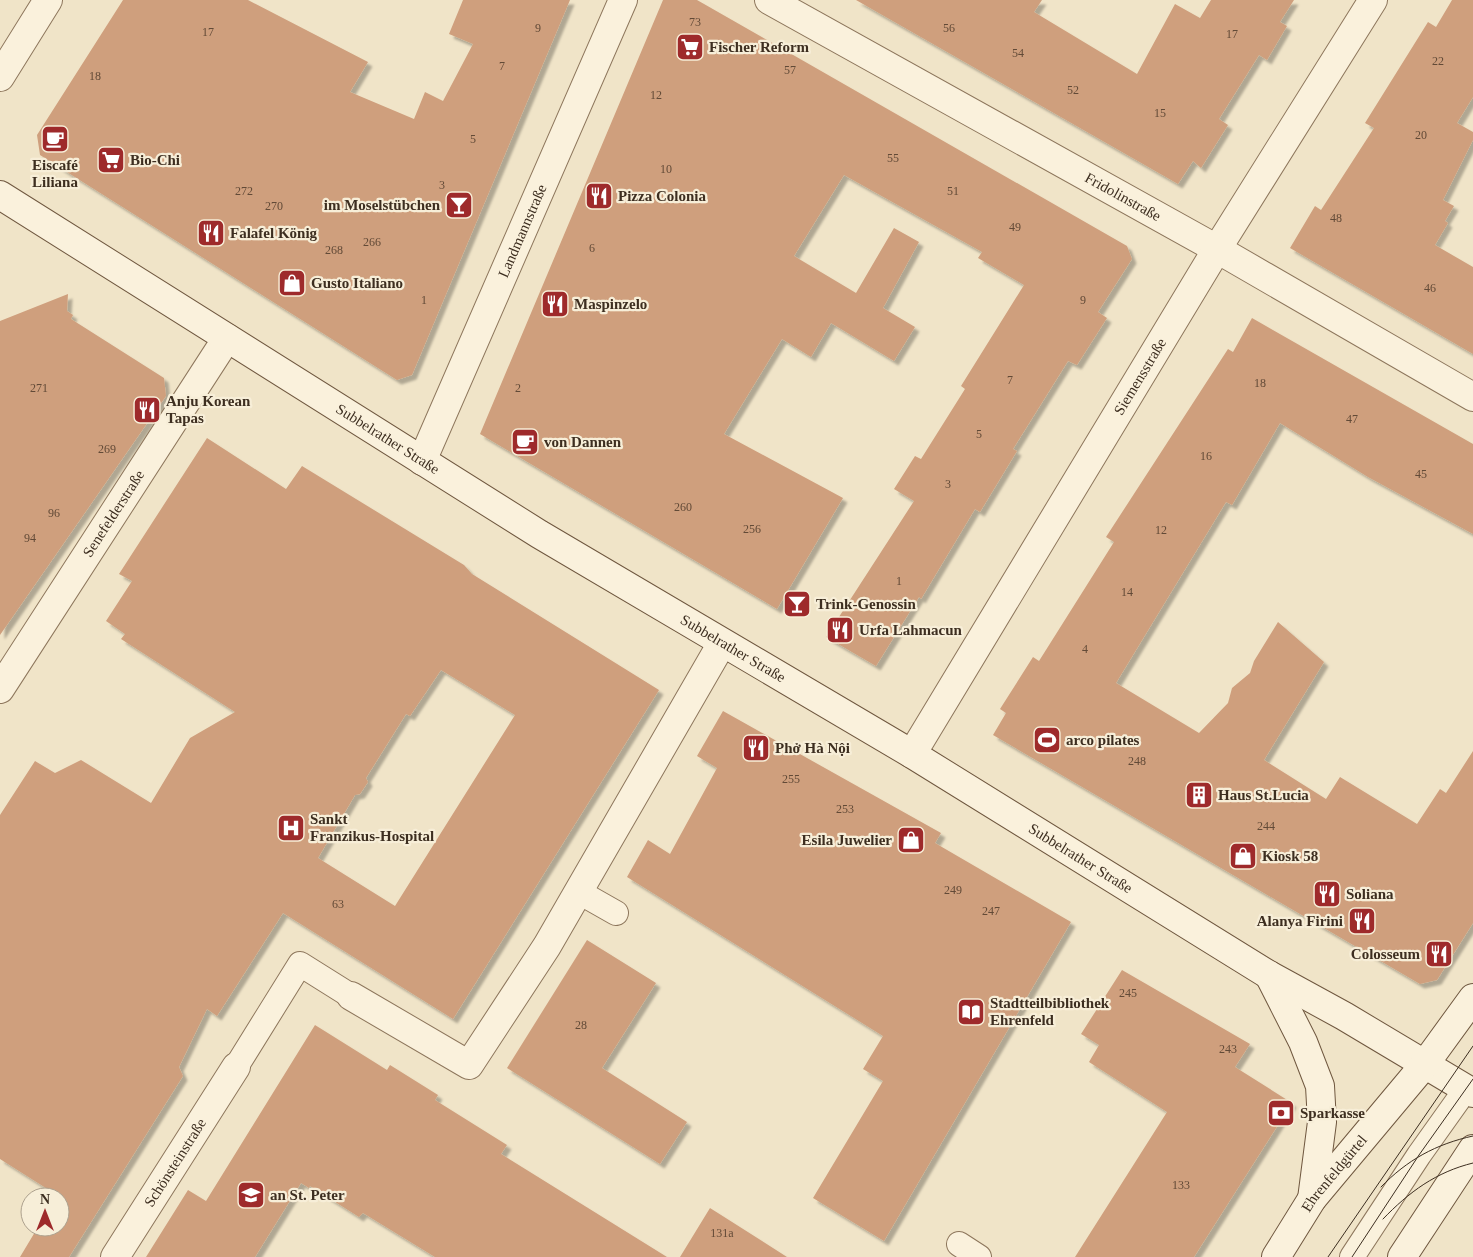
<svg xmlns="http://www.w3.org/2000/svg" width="1473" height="1257" viewBox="0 0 1473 1257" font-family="Georgia,serif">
<defs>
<filter id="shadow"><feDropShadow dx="4.5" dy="4.5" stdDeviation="1" flood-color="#0004"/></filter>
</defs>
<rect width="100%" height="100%" fill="#f0e4c8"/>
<path fill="#cf9f7d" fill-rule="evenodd" filter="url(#shadow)" d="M123,0h125l120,62 -18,30 64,27 11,-27 18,9 30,-57 -24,-10 14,-34h107l-158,375 -15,5 -357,-225 -3,-20z
M663,0h34l430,246 5,13 -34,53 9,6 -30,47 -9,-4 -55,88 4,2 -37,61 -5,-3 -54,90 -2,-2 -43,69 -50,-29 88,-136 -20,-12 21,-33 6,3 44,-70 -4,-3 63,-101 -46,-27 4,-6 -138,-77 -50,81 62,37 38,-65 25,14 -36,66 32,19 -21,34 -63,-38 -20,34 -29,-18 -58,95 119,64 -66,111 -297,-175z
M856,0h186l-8,12 103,62 38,-70 25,14 11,-18h83l-14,22 7,4 -20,34 -8,-5 -40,64 9,6 -27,43 -8,-7 -15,23z
M1452,0h21v97l-16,26 16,9v8l-30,60 11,6 -9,15 3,2 -13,22 38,22v87l-183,-106 25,-42 6,4 53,-82 -9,-5 63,-101 8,5z
M68,294l-1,17 6,4 -2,4 93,59 2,18 -166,239v-314z
M1252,318l221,126v90l-105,-57 -88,-54 -48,82 -6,-3 -110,181 83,50 29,-30 4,-15 18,-15 4,-12 24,-39 46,40 -60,98 62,39 14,-22 77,47 23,-35 6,4 27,-42v172l-36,57 -17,4 -427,-249 13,-22 -6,-4 33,-52 6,4 75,-119 -8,-5 122,-188 5,3z
M207,438l79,51 16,-23 162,99 8,9 187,116 -206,329 -170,-106 -66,103 -10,-7 -28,58 4,9 -114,181h-49l18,-30h22v-30h-4l1,-2 -57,-36v-344l35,-54 20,12 26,-13 70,43 39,-65 45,-26 -114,-73 4,-5 -19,-13 26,-40 -13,-7zM441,670l74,45 -120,191 -77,-48 37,-63 5,-1 8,-12 -2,-4 40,-64 4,2z
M723,711l218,122 -6,10 136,79 -187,319 -71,-43 70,-117 -20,-12 20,-33 -256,-159 21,-37 22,14 47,-86 -20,-12z
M587,940l69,43 -54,85 85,54 -27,42 -153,-96z
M1122,970l128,74 -15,23 57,36 -98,154h-119l92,-145 -78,-50 10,-17 -18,-11z
M315,1025l72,45 3,-5 48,30 -3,5 72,45 -6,9 166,103h-232l-72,-44 -4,4 -49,-31 -1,2 -8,-5 -46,74h-109l42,-67 18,11z
M710,1208l77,49h-107z"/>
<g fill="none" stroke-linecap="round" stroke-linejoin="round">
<g stroke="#8d765c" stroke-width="26">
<path id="lane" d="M579,892l37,21
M236,1067l64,-103 51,32
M959,1244l20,13
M1352,1257l67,-102 47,-66"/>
</g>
<g stroke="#8d765c" stroke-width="30">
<g id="street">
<path id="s1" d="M769,0l448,249 256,148"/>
<path d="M0,77l48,-77"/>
<path id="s2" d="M422,461l201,-461"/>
<path id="s3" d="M0,689l227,-351"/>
<path id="s4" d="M912,754l305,-505 156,-249"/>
<path d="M351,996l118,69 78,-119 175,-303"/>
<path id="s5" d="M115,1257l121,-190"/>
</g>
</g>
<g stroke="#6f573f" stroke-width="30">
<g id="secondary">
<path id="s6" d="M0,195l539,339 373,220 357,221 75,41 129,77"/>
<path d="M1269,975l34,67 17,44 2,36 -10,77"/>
<path id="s7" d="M1276,1257l36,-58 113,-135 48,-66"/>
<path d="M1402,1257l71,-108"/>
</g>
</g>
<use href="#lane" stroke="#faf1dc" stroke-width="24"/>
<use href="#street" stroke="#faf1dc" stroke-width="28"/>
<use href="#secondary" stroke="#faf1dc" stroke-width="28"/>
<path stroke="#3d2e20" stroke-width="1" d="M1381,1187c26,-27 55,-43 92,-51
M1383,1219c26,-27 53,-47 90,-56
M1328,1257l145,-211
M1352,1257l67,-102 54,-76"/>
</g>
<defs>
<g id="supermarket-square" transform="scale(1.4375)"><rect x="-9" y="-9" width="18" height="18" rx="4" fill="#9e2a2b" stroke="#f7eed8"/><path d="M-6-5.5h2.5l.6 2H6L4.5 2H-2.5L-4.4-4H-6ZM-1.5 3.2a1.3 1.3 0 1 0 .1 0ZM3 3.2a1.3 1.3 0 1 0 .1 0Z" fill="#fff"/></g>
<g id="cafe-square" transform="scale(1.4375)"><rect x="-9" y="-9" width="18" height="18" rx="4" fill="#9e2a2b" stroke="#f7eed8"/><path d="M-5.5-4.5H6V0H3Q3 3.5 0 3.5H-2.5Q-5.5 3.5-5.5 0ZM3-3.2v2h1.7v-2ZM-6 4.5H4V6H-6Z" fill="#fff"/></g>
<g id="restaurant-square" transform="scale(1.4375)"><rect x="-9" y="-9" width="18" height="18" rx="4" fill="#9e2a2b" stroke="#f7eed8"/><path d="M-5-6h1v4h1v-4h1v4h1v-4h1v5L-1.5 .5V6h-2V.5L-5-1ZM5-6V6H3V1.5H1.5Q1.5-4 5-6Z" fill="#fff"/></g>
<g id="bar-square" transform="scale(1.4375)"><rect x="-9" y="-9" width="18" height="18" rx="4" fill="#9e2a2b" stroke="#f7eed8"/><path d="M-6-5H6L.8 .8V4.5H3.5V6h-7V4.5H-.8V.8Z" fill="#fff"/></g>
<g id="shop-square" transform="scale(1.4375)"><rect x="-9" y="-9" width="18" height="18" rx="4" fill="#9e2a2b" stroke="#f7eed8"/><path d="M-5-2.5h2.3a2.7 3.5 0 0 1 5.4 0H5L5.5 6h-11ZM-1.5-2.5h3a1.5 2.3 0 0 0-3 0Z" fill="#fff"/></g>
<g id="stadium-square" transform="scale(1.4375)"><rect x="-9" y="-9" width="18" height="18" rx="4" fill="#9e2a2b" stroke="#f7eed8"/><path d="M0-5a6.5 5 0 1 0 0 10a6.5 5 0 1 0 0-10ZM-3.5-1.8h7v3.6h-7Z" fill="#fff"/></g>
<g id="building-square" transform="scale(1.4375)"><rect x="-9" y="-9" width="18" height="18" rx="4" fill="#9e2a2b" stroke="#f7eed8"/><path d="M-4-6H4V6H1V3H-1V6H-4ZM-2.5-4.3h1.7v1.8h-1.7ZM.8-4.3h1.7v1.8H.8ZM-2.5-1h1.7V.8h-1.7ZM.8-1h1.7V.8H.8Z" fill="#fff"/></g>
<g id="hospital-square" transform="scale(1.4375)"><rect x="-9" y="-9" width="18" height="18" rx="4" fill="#9e2a2b" stroke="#f7eed8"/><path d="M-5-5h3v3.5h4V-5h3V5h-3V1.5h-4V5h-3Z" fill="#fff"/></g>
<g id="library-square" transform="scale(1.4375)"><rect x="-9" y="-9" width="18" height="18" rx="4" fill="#9e2a2b" stroke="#f7eed8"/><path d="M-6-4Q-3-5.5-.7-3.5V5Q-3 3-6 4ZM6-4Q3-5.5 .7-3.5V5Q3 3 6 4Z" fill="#fff"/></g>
<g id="bank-square" transform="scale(1.4375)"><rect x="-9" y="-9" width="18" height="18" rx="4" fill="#9e2a2b" stroke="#f7eed8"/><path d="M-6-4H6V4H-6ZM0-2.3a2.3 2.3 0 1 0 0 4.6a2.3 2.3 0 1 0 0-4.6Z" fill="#fff"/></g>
<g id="school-square" transform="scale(1.4375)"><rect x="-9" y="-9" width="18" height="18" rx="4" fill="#9e2a2b" stroke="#f7eed8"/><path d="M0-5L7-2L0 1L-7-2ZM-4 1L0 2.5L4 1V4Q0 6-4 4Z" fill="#fff"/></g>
</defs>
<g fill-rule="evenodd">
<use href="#supermarket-square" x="690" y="47"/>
<use href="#cafe-square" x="55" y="139"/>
<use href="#supermarket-square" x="111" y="160"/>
<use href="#restaurant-square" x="599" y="196"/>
<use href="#bar-square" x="459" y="205"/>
<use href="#restaurant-square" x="211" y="233"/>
<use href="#shop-square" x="292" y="283"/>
<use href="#restaurant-square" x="555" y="304"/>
<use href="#restaurant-square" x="147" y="410"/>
<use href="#cafe-square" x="525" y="442"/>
<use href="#bar-square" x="797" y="604"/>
<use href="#restaurant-square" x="840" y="630"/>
<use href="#stadium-square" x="1047" y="740"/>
<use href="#restaurant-square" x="756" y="748"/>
<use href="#building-square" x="1199" y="795"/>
<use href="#hospital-square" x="291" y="828"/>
<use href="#shop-square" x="911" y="840"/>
<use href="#shop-square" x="1243" y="856"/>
<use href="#restaurant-square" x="1327" y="894"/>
<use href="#restaurant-square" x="1362" y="921"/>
<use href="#restaurant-square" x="1439" y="954"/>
<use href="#library-square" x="971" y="1012"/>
<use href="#bank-square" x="1281" y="1113"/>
<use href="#school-square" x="251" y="1195"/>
</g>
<g text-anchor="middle" stroke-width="4.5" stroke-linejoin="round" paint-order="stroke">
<g font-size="12" fill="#624a37">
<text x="695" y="26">73</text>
<text x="538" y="32">9</text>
<text x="949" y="32">56</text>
<text x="208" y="36">17</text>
<text x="1232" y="38">17</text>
<text x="1018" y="57">54</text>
<text x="1438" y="65">22</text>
<text x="502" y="70">7</text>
<text x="790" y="74">57</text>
<text x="95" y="80">18</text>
<text x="1073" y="94">52</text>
<text x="656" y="99">12</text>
<text x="1160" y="117">15</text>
<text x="1421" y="139">20</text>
<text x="473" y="143">5</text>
<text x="893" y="162">55</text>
<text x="666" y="173">10</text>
<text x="442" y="189">3</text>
<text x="244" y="195">272</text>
<text x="953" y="195">51</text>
<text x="274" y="210">270</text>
<text x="1336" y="222">48</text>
<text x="1015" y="231">49</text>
<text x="372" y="246">266</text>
<text x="592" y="252">6</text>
<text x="334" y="254">268</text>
<text x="1430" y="292">46</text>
<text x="424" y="304">1</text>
<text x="1083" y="304">9</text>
<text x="1010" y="384">7</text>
<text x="1260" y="387">18</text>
<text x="39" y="392">271</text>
<text x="518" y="392">2</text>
<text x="1352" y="423">47</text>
<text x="979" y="438">5</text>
<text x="107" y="453">269</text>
<text x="1206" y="460">16</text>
<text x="1421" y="478">45</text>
<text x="948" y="488">3</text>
<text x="683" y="511">260</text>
<text x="54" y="517">96</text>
<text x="752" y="533">256</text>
<text x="1161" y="534">12</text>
<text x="30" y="542">94</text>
<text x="899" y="585">1</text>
<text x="1127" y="596">14</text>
<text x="1085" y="653">4</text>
<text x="1137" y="765">248</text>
<text x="791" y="783">255</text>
<text x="845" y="813">253</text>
<text x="1266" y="830">244</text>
<text x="953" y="894">249</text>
<text x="338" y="908">63</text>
<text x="991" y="915">247</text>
<text x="1128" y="997">245</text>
<text x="581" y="1029">28</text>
<text x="1228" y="1053">243</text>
<text x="1181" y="1189">133</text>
<text x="722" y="1237">131a</text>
</g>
<g font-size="15" font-weight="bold" fill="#3d2e20" stroke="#f7eed8" text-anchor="start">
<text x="709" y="52">Fischer Reform</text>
<text x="130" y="165">Bio-Chi</text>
<text x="55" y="170" text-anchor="middle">Eiscafé<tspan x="55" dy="17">Liliana</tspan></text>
<text x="618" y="201">Pizza Colonia</text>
<text x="440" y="210" text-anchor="end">im Moselstübchen</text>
<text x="230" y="238">Falafel König</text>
<text x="311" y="288">Gusto Italiano</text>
<text x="574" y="309">Maspinzelo</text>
<text x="166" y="406">Anju Korean<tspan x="166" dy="17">Tapas</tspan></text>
<text x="544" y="447">von Dannen</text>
<text x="816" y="609">Trink-Genossin</text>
<text x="859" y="635">Urfa Lahmacun</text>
<text x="1066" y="745">arco pilates</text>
<text x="775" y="753">Phở Hà Nội</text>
<text x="1218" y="800">Haus St.Lucia</text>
<text x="310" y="824">Sankt<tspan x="310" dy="17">Franzikus-Hospital</tspan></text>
<text x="892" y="845" text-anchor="end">Esila Juwelier</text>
<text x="1262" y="861">Kiosk 58</text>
<text x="1346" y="899">Soliana</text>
<text x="1343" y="926" text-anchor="end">Alanya Firini</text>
<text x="1420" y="959" text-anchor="end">Colosseum</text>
<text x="990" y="1008">Stadtteilbibliothek<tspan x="990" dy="17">Ehrenfeld</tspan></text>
<text x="1300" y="1118">Sparkasse</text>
<text x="270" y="1200">an St. Peter</text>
</g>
<g font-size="15" fill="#3d2e20" stroke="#f7eed8">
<text dy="5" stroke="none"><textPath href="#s1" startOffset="405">Fridolinstraße</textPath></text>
<text dy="5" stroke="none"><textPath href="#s2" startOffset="251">Landmannstraße</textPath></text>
<text dy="5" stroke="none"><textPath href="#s4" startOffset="441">Siemensstraße</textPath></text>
<text dy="5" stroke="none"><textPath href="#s6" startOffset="458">Subbelrather Straße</textPath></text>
<text dy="5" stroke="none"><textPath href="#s3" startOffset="209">Senefelderstraße</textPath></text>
<text dy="5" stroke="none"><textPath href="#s6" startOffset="862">Subbelrather Straße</textPath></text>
<text dy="5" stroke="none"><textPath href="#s6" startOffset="1268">Subbelrather Straße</textPath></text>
<text dy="5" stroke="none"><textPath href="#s5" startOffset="112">Schönsteinstraße</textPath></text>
<text dy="5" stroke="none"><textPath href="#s7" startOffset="102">Ehrenfeldgürtel</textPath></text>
</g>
</g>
<g transform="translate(45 1212)"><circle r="24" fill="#f7eed8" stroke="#ada18e"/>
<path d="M0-4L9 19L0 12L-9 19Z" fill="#9e2a2b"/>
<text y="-8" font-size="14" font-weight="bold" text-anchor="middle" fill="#3d2e20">N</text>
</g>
</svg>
